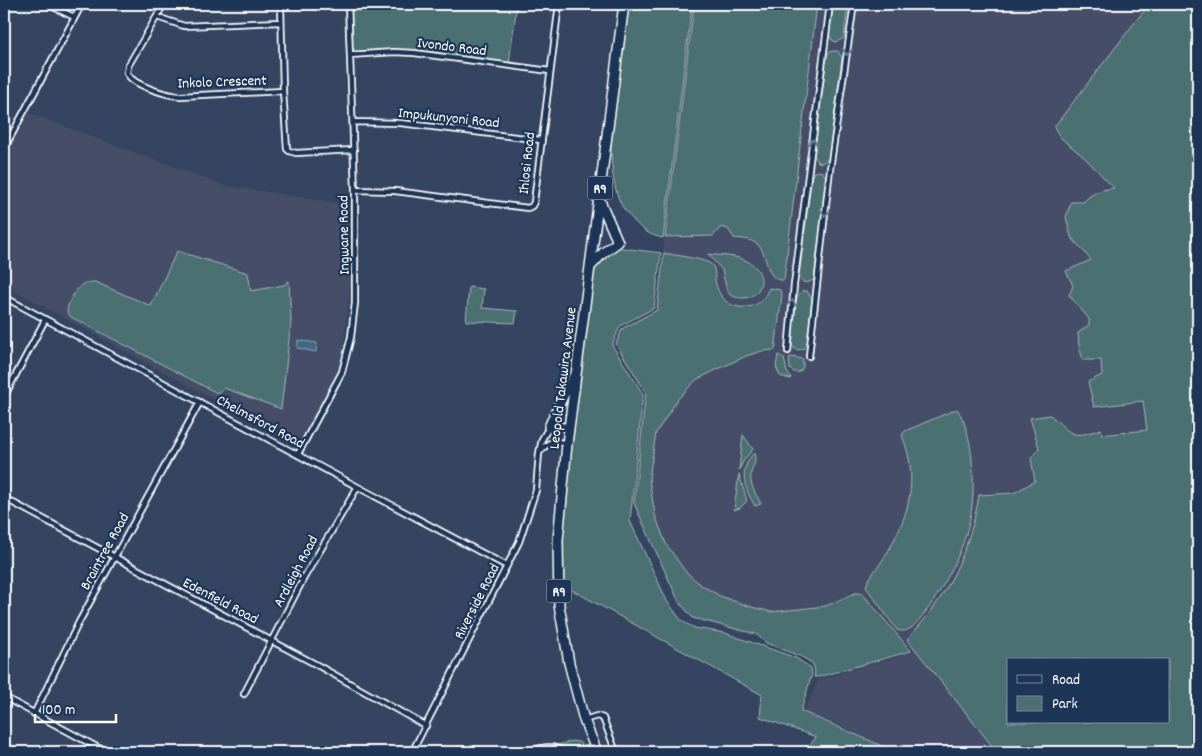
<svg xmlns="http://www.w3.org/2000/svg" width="1202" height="756" viewBox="0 0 1202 756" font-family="Dekko,sans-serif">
<rect width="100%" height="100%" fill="#344461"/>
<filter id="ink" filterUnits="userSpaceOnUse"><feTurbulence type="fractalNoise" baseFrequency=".02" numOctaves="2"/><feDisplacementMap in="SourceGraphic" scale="10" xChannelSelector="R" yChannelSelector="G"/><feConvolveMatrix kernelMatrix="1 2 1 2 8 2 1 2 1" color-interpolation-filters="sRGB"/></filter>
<g filter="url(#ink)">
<path fill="#444e68" d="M692,4h506v577l-83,79h-107v62l34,30h-163l10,-4 -85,-37 15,-32 84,-24 -116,-10 -94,-26 -15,-16 -46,-99 12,-111 -30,-49 7,-17 35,-18z
M29,113l194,72 129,20v67l-11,93 -38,71 -13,5 -286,-156v-126z"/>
<path fill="#4b6f72" stroke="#a5b7b8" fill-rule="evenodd" d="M350,4h167l-8,59 -115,-13 -36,3 -6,-6z
M627,4h65l-29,234c-12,-2 -21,-8 -29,-17 -4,-5 -9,-10 -12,-15 -24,-44 -2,-152 5,-202z
M694,4h123l-33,276c-18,2 -16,-23 -24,-33 -6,-8 -17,-8 -26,-9l-6,-9 -7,-2 -8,9 -48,1z
M833,4h15l-4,34 -8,4 -4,-2 -3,-6z
M1149,4h49v748h-201l-90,-113c40,-40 63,-89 72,-144l35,-2 21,-12 -4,-23 8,-10 -9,-30 20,-3c23,19 19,25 51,14l1,6 45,-5 -4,-29 -49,6 -6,-25 14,-7 -1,-15h-18l-4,-14 -1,-13 11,-8v-6l-20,-24 4,-9 -7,-15 25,-11 -20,-23 -5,-20 5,-15h12l8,-7 11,-5 12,-2 -30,-31 -23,-19 -7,-11zM1008,660h160v62h-160z
M834,51h4l4,7 -13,101 -8,4 -3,-1 -4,-6 13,-101 2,-3z
M819,171l3,1 5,6 -13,102 -8,3 -3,-1 -4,-6 13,-101 2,-3z
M614,247l47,6 -7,55 -34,18 -8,19 31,49 -13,127 37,80 14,19 6,4 8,4 30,5 71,25 15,10 1,6 -11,37 86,37 -11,4h-71l11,-15 -56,-20 2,-22 -199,-110c-3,-104 17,-209 30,-312l3,-10z
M177,251l71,22 3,18 33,-6 5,-4 2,41 -10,87 -57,-21 -7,5 -146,-76 -4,-5c0,-8 8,-23 16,-28 3,-2 8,-2 12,-2l56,24z
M664,253c9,2 43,6 48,12 3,4 3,11 3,15 3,17 14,29 32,27 12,-1 17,-8 22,-19l11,2 2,5 -7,55 -13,1 -16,5 -32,15 -18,9 -19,20 -21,33 -7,45 6,37 11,29 19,27 16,14 19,11 28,10 23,6 55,-6 29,-13h7l49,58 -93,26h-4l1,-4 -1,-6 -2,-4 -10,-6 -36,-14 -10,-9 -63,-16 -14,-16 -45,-99 12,-111 -30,-48 6,-15 35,-19z
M708,254c12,2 28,1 39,7 28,15 10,47 -17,34l-4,-8 -4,-17z
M469,287l15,2 -2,19 35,3 -2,12 -49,-2z
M802,291h5l5,8 -5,45 -4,5c-7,2 -10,0 -13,-7l7,-45z
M778,355l6,3 3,14 4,6 -1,1 -10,-3 -4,-9z
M791,357l12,2v9l-4,4h-5l-4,-3 -1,-11z
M957,409c16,23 18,70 15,97 -5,40 -25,77 -48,108 -7,8 -15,21 -27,16l-31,-43c1,-8 13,-21 18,-29 25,-41 36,-77 18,-123l3,-4z
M743,435l10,14 -9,11 -5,10z
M754,453c3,8 -1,13 -3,20 -2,12 5,21 10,31l-6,2c-11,-18 -17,-36 -1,-53z
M739,474l8,27 -7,7 -6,2z
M572,741l7,1 9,10h-21l-9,-7z"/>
<path fill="#3f6986" stroke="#8ca5b6" d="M298,340l19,3 -1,9 -19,-4z"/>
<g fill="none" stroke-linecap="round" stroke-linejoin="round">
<g stroke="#fff" stroke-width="8">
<path id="street" d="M47,4l27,13
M164,4l-36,62 -1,7c6,13 40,22 53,23l103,-5
M281,4l2,87 4,58 2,2 7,2 58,-3
M157,17l27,9 97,-4
M350,55l44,-3 20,1 136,18
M353,122l47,1 141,17
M4,149l78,-145
M355,190l40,1 133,17 4,-2 2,-4 25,-198
M4,297c168,90 335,181 503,269
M788,351l6,-66 36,-281
M809,356l21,-187 24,-165
M4,397l41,-77
M540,452c8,-11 14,-12 27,-8
M298,454l44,-82 9,-35 4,-34v-113l-7,-186
M4,498l313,167 109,61
M244,694l61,-118 52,-88
M4,697l102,55
M34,714l45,-92 121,-220
M584,720l13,-4 6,2 13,34
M412,752l107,-210 17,-52 3,-37 3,-14 7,-12 4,-2 16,1
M526,752c12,-3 27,-9 38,0"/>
</g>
<g stroke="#fff" stroke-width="12">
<path id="highway" d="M591,266l12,-13 15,-11 -18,-41
M549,427l15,-33 10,-18
M597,752l-13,-32 -15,-57 -10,-58 -1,-65 9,-96 57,-440"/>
</g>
<use href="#street" stroke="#1d3557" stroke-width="4.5"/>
<use href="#highway" stroke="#1d3557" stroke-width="9"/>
</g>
<defs><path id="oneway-chevron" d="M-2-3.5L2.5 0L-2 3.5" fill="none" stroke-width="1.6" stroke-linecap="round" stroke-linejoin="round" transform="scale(1.25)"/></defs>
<g stroke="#6c7c92">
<use href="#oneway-chevron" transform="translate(847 52) rotate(98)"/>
<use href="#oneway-chevron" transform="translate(813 142) rotate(-83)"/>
<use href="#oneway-chevron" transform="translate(825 213) rotate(97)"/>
<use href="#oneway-chevron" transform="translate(792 303) rotate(-85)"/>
</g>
</g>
<g text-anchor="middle" stroke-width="4.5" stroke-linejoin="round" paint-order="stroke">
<g fill="#1d3557" stroke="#bbc2cd" stroke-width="1">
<rect x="587.5" y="176.5" width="25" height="23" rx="4"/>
<rect x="546.5" y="579.5" width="25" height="23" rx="4"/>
</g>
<g font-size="14" font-weight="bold" fill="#fff">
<text x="600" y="193">R9</text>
<text x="559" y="596">R9</text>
</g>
<g font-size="15" fill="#fff" stroke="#1d3557">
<text transform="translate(452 46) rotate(7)" y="5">Ivondo Road</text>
<text transform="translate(222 81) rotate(-2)" y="5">Inkolo Crescent</text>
<text transform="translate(449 117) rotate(6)" y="5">Impukunyoni Road</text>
<text transform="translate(526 163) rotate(-84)" y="5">Ihlosi Road</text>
<text transform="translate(343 235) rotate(-91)" y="5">Ingwane Road</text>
<text transform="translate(562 378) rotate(-83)" y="5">Leopold Takawira Avenue</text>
<text transform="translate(261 421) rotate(28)" y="5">Chelmsford Road</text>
<text transform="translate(104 551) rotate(-61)" y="5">Braintree Road</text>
<text transform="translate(295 571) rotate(-62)" y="5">Ardleigh Road</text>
<text transform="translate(221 600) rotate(28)" y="5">Edenfield Road</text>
<text transform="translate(476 601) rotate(-63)" y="5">Riverside Road</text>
</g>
</g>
<rect width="1202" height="756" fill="none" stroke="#1d3557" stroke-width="20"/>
<rect x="10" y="10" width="1182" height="736" fill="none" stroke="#fff" stroke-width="2" filter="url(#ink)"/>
<rect x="1007" y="658" width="162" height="65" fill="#1d3557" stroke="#77869a"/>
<rect x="1017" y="675" width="25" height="8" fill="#1d3557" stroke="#77869a"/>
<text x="1052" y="684" font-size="15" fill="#ffffff">Road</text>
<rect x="1017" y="696" width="25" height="15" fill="#4b6f72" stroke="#77869a"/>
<text x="1052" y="708" font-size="15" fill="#ffffff">Park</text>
<path d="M35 714v8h81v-8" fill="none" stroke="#ffffff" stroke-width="2.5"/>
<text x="42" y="714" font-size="15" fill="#ffffff" stroke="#1d3557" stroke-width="4" paint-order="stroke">100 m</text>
</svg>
